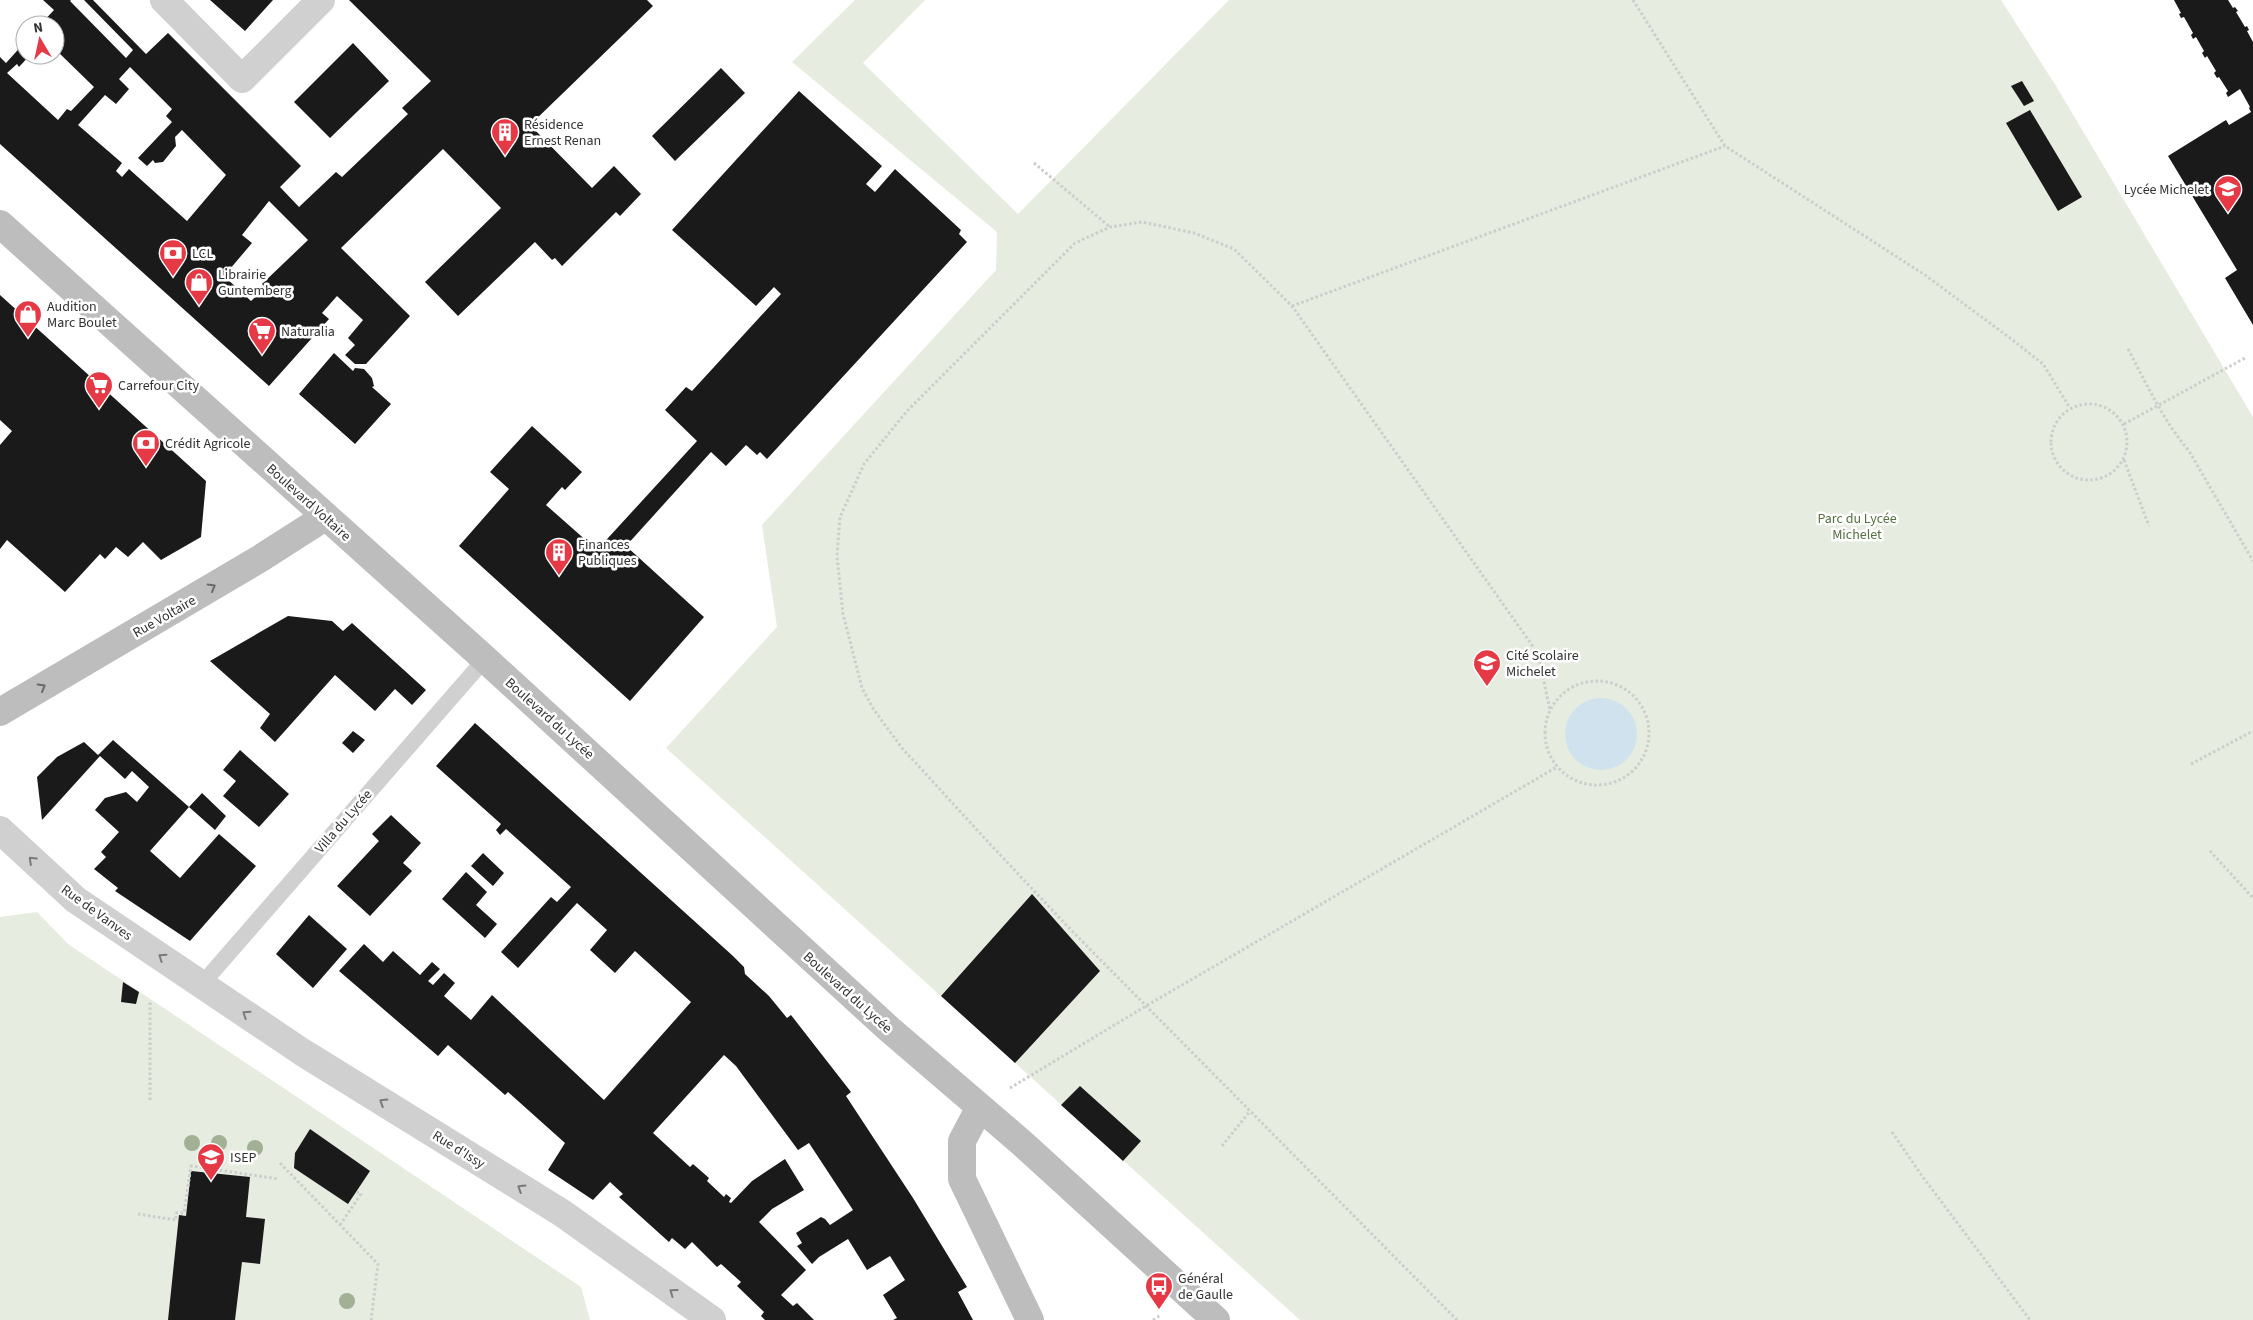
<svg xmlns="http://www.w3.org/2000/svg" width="2253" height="1320" viewBox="0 0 2253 1320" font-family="'Source Sans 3',sans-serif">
<rect width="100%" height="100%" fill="#fff"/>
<path fill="#e6ecdf" d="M855,0h70l-62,63 155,151 211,-214h772l55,86 197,331v903h-953l-634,-572 111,-121 -15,-102 234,-255 1,-38 -205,-170z
M37,912l31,32 513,343 9,33h-590v-403z"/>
<path fill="#cfe2ee" d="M1565 734a36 36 0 1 1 72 0a36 36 0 1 1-72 0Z"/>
<path fill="#1a1a1a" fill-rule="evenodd" d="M43,0h28l-1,1 56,57 7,-8 -49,-50h9l53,54 22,-21 133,133 -21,21 19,20 37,-35 6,5 66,-63 -6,-6 29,-27 -82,-81h298l6,6 -123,119 62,63 22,-22 27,28 -21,22 -4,-4 -54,54 -7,-8 -3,2 -17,-18 -77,74 -33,-34 76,-74 -58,-59 -102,99 69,68 -44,48h-11l-10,-9 10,-10 -7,-7 15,-18 -26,-24 -15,17 7,6 -60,67 -269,-242v-87l6,6 19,-21v13h5l-11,12 -2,-3 -10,9 51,47 9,-11 4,2 23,-24 -39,-38v-24h-15l14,-15zM130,67l42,42 -6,7 6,6 -34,36 9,8 6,-6 2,3 8,-1 13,-16 -1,-9 7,-7 44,45 -39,46 -58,-52 -7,8 -6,-6 6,-8 -44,-38 27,-30 11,9 13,-15 -10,-10zM269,201l39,39 -46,44 3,4 -14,13 -27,-25 28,-33 -10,-8z
M210,0h63l-28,31z
M2174,0h54l5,8 2,-1 3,4 -2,1 9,15 2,-1 2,4 -2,1 6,11v283l-28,-47 12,-8 -69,-114 58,-36 3,5 22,-13 -2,-4 1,-1 -10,-18 -12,8 -2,-4 2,-2 -9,-14 -2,1 -3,-5 2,-2 -9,-15 -2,2 -3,-5 2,-2 -8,-14 -3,2 -2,-4 2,-2 -9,-16 -3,1 -2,-4 2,-1z
M353,43l36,38 -59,57 -36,-36z
M721,68l24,25 -70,68 -23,-25z
M2022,81l12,20 -10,5 -13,-20z
M799,91l83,75 -16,18 9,8 20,-23 66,61 -2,4 8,8 -200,217 -7,-7 -3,3 -11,-10 -20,21 -15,-14 -85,94 78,71 -74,84 -171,-155 50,-57 -19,-17 42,-46 50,46 -17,18 -3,-3 -16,18 51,45 100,-109 -32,-31 21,-23 6,4 89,-97 -7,-7 -18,19 -84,-76z
M2030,110l52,87 -24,14 -52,-88z
M0,295l206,186 -5,56 -40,23 -18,-18 -15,15 -12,-10 -11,12 -5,-5 -35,38 -58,-52 -7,9v-104l12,-14 -12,-11z
M334,353l19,18 2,-3 9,1 8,9 2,8 -2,1 19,17 -36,40 -56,-50z
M288,616l44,5 11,10 9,-8 74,67 -14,15 -17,-16 -20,22 -40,-36 -60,67 -15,-14 10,-14 -60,-53z
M475,723l258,233 11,11 1,7 24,22 18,22 4,-3 60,77 -5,4 67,102 54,89 -9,5 15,28h-80l4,-2 -14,-23 22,-15 -15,-24 -23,14 -19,-31 -29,18 -7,7 -15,-18 5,-3 -6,-10 25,-16 4,2 5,6 23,-15 -44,-67 -11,7 -62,-84 -12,-11 -71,78 37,34 3,-3 16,14 -2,3 17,16 2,-3 5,4 -2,4 2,1 21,-22 33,-22 19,31 -32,19 -13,13 47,48 -25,25 12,11 4,-3 17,17h-49l-4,-4 3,-4 -27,-26 4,-4 -20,-18 -4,3 -25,-25 -7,7 -13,-11 -3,4 -50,-45 4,-3 -13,-12 -17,18 -45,-30 17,-27 -57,-51 -3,3 -57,-50 -10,11 -99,-85 25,-27 19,18 10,-11 27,24 12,-13 8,7 -12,12 5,4 11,-12 11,10 -11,13 27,24 21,-25 112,105 87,-98 -56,-51 -20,22 -25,-23 17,-20 -30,-27 -59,65 -17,-16 50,-55 6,5 14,-15 -65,-58 -6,6 -4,-5 5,-6 -65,-58z
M353,731l12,9 -12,13 -11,-10z
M113,740l76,67 -39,44 30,27 39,-44 37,32 -66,75 -75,-50 3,-3 -24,-19 12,-12 -5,-5 18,-20 -24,-22 10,-12 21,-6 11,10 12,-15 -17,-16 -7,8 -25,-23 -58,64 -5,-43 20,-20 27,-15 14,13z
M240,750l49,44 -30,33 -36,-31 13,-15 -13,-11z
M202,793l24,23 -11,14 -26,-23z
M391,815l30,28 -18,20 9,8 -42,45 -33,-30 42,-45 -7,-7z
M483,853l21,20 -11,13 -22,-20z
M466,872l21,20 -11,13 21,19 -12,14 -43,-39z
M1032,894l68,77 -85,92 -74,-67z
M309,915l38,34 -34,39 -37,-34z
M123,982l16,10 -3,12 -15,-2z
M1080,1086l61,55 -18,20 -62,-56z
M310,1129l60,42 -22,33 -54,-36 1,-15z
M191,1171l59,6 -4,40 19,2 -5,45 -18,-2 -7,58h-67l11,-105 7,1z"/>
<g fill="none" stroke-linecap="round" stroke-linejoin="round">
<path stroke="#cdcdcd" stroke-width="3" stroke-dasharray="2.5 2.5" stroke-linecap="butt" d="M1633,0l92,146 200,129 85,63 33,26 27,44
M1034,163l76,64
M1292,306l433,-160
M2128,349c19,36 35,71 61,102l64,110
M2051 442a38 38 0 1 1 76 0a38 38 0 1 1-76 0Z
M2124,424l121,-66
M2124,460l25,66
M1545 733a52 52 0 1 1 104 0a52 52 0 1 1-104 0Z
M2191,764l62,-33
M2210,851l43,47
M1010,1088l136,-82 411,-239
M150,1100v-100
M1892,1132l28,41 110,147
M1222,1146l28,-35
M280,1163l98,101 -7,56
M138,1214l38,6v-7h8l7,-47 88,13
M340,1225l21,-31 -4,-2
M1153,1320l8,-5
M1457,1320l-387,-391 -80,-85 -88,-96 -28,-38 -12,-22 -19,-74 -6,-58 3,-39 24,-53 43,-53 168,-168 35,-16 32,-5 52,11 40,16 58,57 240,339 7,14 11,51"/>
<path stroke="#d0d0d0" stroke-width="16" d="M202,984l283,-325"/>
<path stroke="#d0d0d0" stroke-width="28" d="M164,0l78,79 79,-79
M0,830l76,70 226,152 260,161 150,107"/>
<path stroke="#bdbdbd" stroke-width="28" d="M0,224l485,435 404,370 134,115 193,176
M0,712l261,-154 64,-41
M980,1107l-18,34v38l68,141"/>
</g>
<g fill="#a2b095">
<circle cx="192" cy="1143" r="8"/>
<circle cx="219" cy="1143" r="8"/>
<circle cx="255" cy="1148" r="8"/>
<circle cx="347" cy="1301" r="8"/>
</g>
<defs><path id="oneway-chevron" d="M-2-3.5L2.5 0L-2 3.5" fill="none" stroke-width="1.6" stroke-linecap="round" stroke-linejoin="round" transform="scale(1.25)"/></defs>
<g stroke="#6a6a6a">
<use href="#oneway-chevron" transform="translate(212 587) rotate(-30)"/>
<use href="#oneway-chevron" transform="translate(42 687) rotate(-30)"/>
</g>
<g stroke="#7a7a7a">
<use href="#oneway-chevron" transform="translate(32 860) rotate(-137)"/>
<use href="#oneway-chevron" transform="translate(162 957) rotate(-146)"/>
<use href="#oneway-chevron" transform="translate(246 1014) rotate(-146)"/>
<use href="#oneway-chevron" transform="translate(383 1102) rotate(-148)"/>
<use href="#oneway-chevron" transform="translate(521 1188) rotate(-148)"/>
<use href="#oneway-chevron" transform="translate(673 1292) rotate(-144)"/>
</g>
<defs>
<g id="building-pin" transform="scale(1.4375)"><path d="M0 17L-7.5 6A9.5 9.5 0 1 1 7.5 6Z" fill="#e63946" stroke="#fff"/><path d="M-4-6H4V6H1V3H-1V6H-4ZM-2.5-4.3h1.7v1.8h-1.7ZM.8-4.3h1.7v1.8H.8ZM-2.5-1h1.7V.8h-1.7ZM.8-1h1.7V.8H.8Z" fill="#fff"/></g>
<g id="school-pin" transform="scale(1.4375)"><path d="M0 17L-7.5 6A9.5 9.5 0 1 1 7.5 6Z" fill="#e63946" stroke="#fff"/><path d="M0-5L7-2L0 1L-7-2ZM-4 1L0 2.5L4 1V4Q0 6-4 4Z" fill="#fff"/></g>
<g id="bank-pin" transform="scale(1.4375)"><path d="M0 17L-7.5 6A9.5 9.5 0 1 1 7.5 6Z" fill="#e63946" stroke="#fff"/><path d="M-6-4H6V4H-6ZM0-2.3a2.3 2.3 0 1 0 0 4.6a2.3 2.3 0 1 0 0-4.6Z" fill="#fff"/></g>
<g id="shop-pin" transform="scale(1.4375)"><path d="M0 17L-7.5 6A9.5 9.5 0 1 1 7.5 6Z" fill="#e63946" stroke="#fff"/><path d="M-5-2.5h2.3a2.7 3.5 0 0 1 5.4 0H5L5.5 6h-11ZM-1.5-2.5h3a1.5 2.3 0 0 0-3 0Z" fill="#fff"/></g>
<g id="supermarket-pin" transform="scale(1.4375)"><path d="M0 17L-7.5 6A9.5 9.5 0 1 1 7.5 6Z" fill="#e63946" stroke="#fff"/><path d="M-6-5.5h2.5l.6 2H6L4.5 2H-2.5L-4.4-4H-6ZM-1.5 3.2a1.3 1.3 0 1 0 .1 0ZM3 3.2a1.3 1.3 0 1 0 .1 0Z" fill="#fff"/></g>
<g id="university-pin" transform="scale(1.4375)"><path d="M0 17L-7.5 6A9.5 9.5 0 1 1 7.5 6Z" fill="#e63946" stroke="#fff"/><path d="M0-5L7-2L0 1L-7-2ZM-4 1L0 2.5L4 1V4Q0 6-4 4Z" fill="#fff"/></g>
<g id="bus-pin" transform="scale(1.4375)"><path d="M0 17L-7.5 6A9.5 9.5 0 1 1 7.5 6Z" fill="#e63946" stroke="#fff"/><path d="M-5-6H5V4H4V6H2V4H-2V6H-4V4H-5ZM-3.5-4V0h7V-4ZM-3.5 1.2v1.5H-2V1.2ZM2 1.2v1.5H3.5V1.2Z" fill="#fff"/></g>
</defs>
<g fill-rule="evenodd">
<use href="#building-pin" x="505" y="132"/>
<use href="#school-pin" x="2228" y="189"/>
<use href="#bank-pin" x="173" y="253"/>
<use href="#shop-pin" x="199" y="282"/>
<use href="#shop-pin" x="28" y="314"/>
<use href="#supermarket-pin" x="262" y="331"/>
<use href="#supermarket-pin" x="99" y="385"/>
<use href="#bank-pin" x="146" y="443"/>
<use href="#building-pin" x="559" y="552"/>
<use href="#school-pin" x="1487" y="663"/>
<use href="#university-pin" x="211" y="1157"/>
<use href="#bus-pin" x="1159" y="1286"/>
</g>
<g text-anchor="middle" stroke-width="5" stroke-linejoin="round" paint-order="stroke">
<g font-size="14" fill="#333" stroke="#fff" text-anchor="start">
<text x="524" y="129">Résidence<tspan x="524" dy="16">Ernest Renan</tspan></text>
<text x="2209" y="194" text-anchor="end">Lycée Michelet</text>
<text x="192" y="258">LCL</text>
<text x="218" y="279">Librairie<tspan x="218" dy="16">Guntemberg</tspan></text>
<text x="47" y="311">Audition<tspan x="47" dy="16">Marc Boulet</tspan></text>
<text x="281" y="336">Naturalia</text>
<text x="118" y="390">Carrefour City</text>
<text x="165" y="448">Crédit Agricole</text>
<text x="578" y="549">Finances<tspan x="578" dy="16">Publiques</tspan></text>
<text x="1506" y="660">Cité Scolaire<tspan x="1506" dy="16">Michelet</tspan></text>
<text x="230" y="1162">ISEP</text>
<text x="1178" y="1283">Général<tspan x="1178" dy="16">de Gaulle</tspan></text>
</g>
<g font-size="14" fill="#333" stroke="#fff">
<text transform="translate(309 502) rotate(42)" y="5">Boulevard Voltaire</text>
<text transform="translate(164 616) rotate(-30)" y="5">Rue Voltaire</text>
<text transform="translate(550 718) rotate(42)" y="5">Boulevard du Lycée</text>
<text transform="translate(343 821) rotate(-49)" y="5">Villa du Lycée</text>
<text transform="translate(97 912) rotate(36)" y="5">Rue de Vanves</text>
<text transform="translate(848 992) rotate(42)" y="5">Boulevard du Lycée</text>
<text transform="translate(459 1149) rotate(32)" y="5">Rue d'Issy</text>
</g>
<g font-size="14" fill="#56703f" stroke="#fff">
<text x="1857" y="523">Parc du Lycée<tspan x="1857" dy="16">Michelet</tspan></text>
</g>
</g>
<g transform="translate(40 40) rotate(351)"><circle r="24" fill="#ffffff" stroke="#adadad"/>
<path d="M0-4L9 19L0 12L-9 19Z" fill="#e63946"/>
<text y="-8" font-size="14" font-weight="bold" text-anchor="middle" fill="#333333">N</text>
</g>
</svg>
